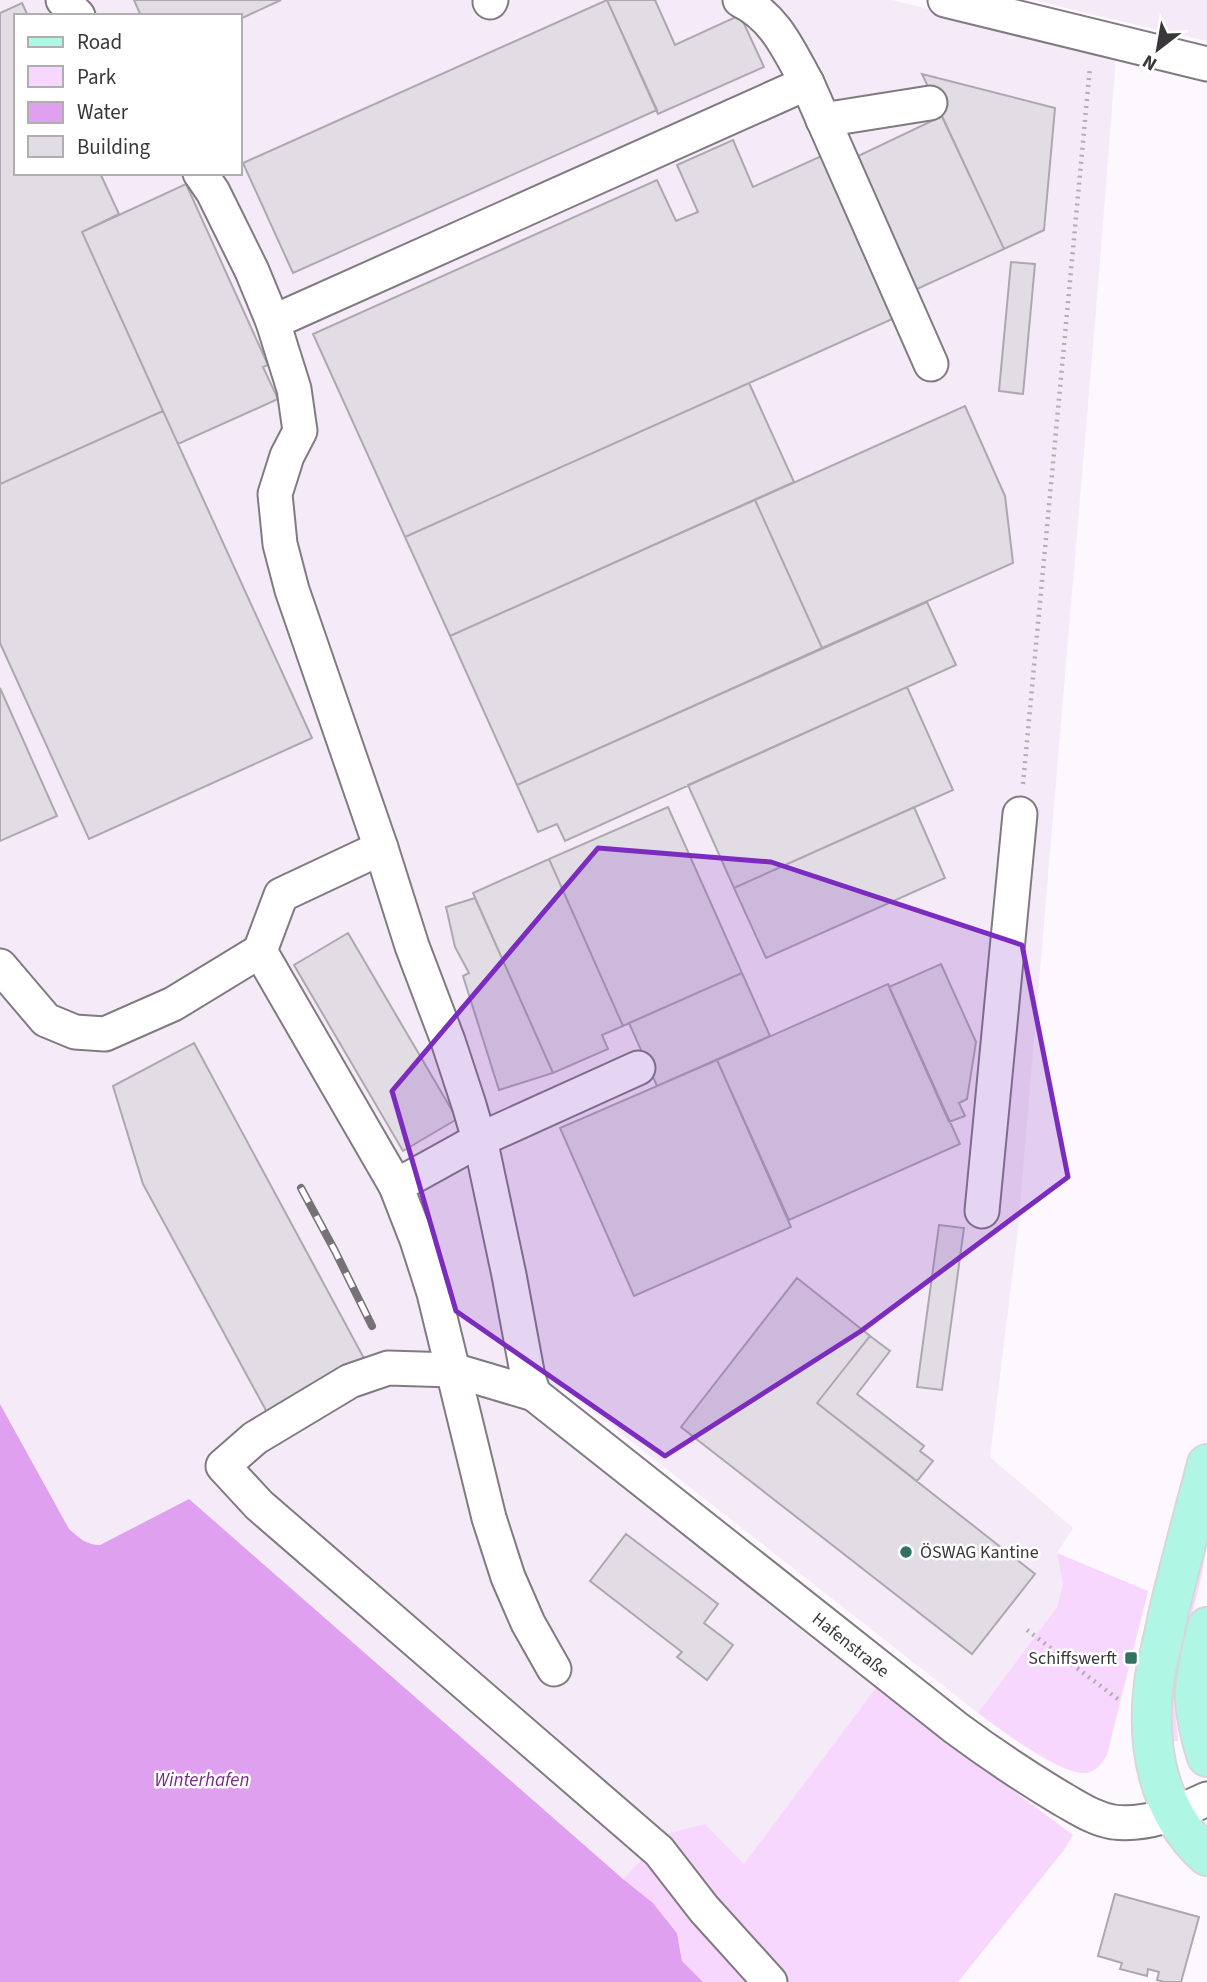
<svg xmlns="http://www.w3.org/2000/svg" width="1207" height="1982" viewBox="0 0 1207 1982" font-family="'Source Sans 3',sans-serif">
<rect width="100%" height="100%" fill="#fdf7fe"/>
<path fill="#f5eaf7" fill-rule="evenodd" d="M0,0h892l224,56 -18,230 -80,943 -28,228 83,71 -16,25 6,31 -6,23 -79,106 -416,-326 -24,32 340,266 -134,180 -39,-41 -44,11 -20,25 -18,19 -434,-380 -89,46h-10l-9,-5 -12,-11 -69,-125zM16,16h224v157h-224z
M1034,0h173v41l-121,-28z"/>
<path fill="#f7d7fe" d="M1207,1528c0,47 -19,91 -28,137 -5,26 -4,50 -1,76l-11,1 1,-63z
M1057,1553l91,38 -41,164c-6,10 -13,19 -25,18 -27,-2 -81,-43 -104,-60l79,-106 6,-23z
M878,1685l80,65 115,85 -9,15 -106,132h-255l-21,-21 -5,-29 -24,-29 -30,-24 18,-19 20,-25 44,-11 39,40z"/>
<path fill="#dfa0ef" d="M0,1404l69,125c10,9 17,16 31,16l89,-46 434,380 30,24 24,30 5,28 21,21h-703z"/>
<path fill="#e2dde4" stroke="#ada8af" stroke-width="2" d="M134,0h147l-41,19v-3h-99z
M607,0l50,110 -364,163 -50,-110z
M607,0h48l20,45 65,-30 24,52 -106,47z
M22,3l6,13h-12v157h84l19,41 -37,18 81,179 -163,73v-471z
M922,74l133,34 -11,122 -40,19z
M942,116l62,133 -89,41 -61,-132z
M733,140l20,47 73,-33 73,162 -494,221 -92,-203 344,-154 19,41 22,-9 -21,-47z
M186,184l82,181 -5,2 15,32 -100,45 -96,-212z
M1011,262l24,2 -12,130 -24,-3z
M749,383l45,99 -344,154 -45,-99z
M965,406l40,90 8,67 -191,85 -67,-148z
M163,411l149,327 -223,101 -89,-196v-159z
M755,500l67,148 -305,137 -67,-149z
M927,602l29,63 -391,176 -8,-17 -19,8 -21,-47z
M907,687l46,103 -219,98 -46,-103z
M0,688l57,128 -57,25z
M668,807l74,166 -119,53 -74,-167z
M914,807l31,71 -179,80 -32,-70z
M549,859l74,167 -21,9 6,14 -55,24 -80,-180z
M475,898l78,175 -54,17 -36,-114 6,-3 -14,-26 -9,-40z
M348,933l109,186 -54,32 -109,-186z
M941,964l35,78 -9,57 -8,4 6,13 -16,6 -60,-135z
M742,973l28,63 -113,50 -28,-63z
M888,984l72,160 -171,76 -72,-160z
M194,1043l172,319 -97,54 -126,-232 -30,-98z
M717,1060l74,167 -157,69 -74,-168z
M939,1225l25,3 -22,162 -25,-3z
M797,1278l73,58 -53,67 218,171 -63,80 -291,-227z
M870,1336l20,15 -33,43 67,52 -4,5 13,10 -16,20 -100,-78z
M626,1534l92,70 -14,19 29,22 -26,35 -30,-23 5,-5 -92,-71z
M1115,1894l84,23 -18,65h-17l-7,-2 2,-8 -11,-3 -1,7 -27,-7 2,-6 -24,-7z"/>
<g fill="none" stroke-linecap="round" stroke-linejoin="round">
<g stroke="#807b81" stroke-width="37">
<g id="minor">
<path d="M63,0l15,16"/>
<path d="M945,0l262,64"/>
<path d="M490,2l1,-2"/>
<path d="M807,83l124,281"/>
<path d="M823,120l107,-17"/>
<path id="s1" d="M200,173l13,19 39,79 21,51 21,67 6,42 -13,25 -12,38 5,50 12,46 89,258 31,98 36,95 21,64 14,48 26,122 19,102 6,17 422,334c35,26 71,50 108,72 16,9 31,19 49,22 34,4 64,-9 94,-23"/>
<path d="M273,322l534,-239c-19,-34 -31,-65 -67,-83"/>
<path d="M381,848l-100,47 -21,56 136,235 21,54 17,53 55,225 19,59 20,46 26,46"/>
<path d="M0,966l46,54 29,12 30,2 68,-30 87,-53"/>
<path d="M396,1186l83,-46 159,-72"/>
<path d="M982,1211l38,-397"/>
<path d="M534,1394l-81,-24 -65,-2 -38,13 -95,57 -32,28 36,39 400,346 45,58 66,73"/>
</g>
</g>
<g stroke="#d7d7d8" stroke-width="42">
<path id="major" d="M1207,1464c-13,50 -27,100 -39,151 -4,23 -11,46 -14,68 -8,63 4,129 53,173
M1207,1627c-5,23 -12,47 -12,71 1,19 6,41 12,59"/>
</g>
<path stroke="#b2aeb3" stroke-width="4.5" stroke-dasharray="2 5" stroke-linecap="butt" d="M1023,784l67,-717
M1027,1630l92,70"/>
<use href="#minor" stroke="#fff" stroke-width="33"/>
<use href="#major" stroke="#aff7e4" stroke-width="38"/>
<g stroke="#767277" stroke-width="8">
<path id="rail" d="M301,1188l34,63 37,75"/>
</g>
<use href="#rail" stroke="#fff" stroke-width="5" stroke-dasharray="16" stroke-linecap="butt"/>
</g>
<path fill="#7b2cbf" fill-opacity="0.2" stroke="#7b2cbf" stroke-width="5" stroke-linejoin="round" d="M598,848l173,14 251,83 46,232 -207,154 -196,125 -209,-145 -64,-220z"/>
<g fill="#317261" stroke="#fff" stroke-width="2.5">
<circle cx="906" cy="1552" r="7"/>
<rect x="1124" y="1651" width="14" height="14" rx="3.5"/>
</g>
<g text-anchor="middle" stroke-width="5" stroke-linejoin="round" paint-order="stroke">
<g font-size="18" fill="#39373a" stroke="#fff" text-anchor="start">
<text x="920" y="1558">ÖSWAG Kantine</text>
<text x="1117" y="1664" text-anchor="end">Schiffswerft</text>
</g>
<g font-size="18" fill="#39373a" stroke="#fff">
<text dy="6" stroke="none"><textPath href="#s1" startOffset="1690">Hafenstraße</textPath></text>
</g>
<g font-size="19" font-style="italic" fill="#762a87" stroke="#fff">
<text x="202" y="1786">Winterhafen</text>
</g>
</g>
<rect x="14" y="14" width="228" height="161" fill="#ffffff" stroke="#b0afb0" stroke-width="2"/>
<rect x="28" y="37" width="35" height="10" fill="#aff7e4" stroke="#b0afb0" stroke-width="2"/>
<text x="77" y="49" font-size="21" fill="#39373a">Road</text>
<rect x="28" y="66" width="35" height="21" fill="#f7d7fe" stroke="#b0afb0" stroke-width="2"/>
<text x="77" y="84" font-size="21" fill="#39373a">Park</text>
<rect x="28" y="102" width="35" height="21" fill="#dfa0ef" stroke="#b0afb0" stroke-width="2"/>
<text x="77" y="119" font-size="21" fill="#39373a">Water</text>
<rect x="28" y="136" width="35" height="21" fill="#e2dde4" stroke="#b0afb0" stroke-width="2"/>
<text x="77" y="154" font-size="21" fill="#39373a">Building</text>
<g transform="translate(1158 49) rotate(211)" stroke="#ffffff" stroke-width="5" paint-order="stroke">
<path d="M0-5L12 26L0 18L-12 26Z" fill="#39373a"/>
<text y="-10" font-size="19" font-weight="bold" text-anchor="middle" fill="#39373a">N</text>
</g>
</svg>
